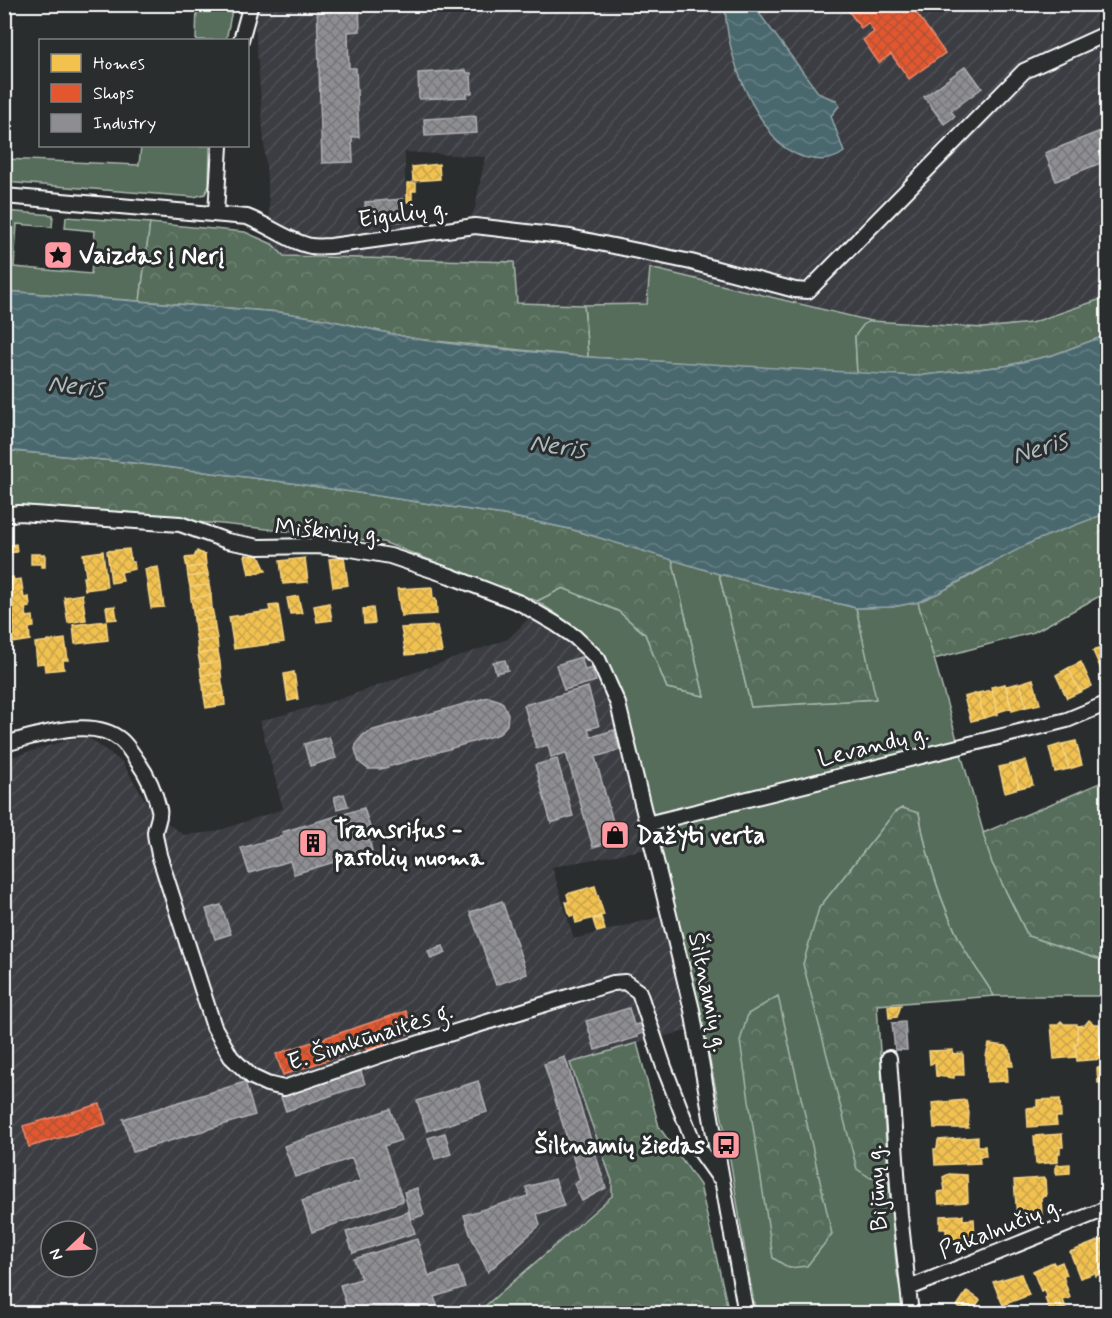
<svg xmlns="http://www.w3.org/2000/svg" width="1112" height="1318" viewBox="0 0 1112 1318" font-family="Mynerve,sans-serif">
<defs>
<pattern id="industrial-furrows" width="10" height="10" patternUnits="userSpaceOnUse" patternTransform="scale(1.5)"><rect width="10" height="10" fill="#3a3d43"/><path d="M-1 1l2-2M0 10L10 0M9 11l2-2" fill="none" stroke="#4e5056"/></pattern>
<pattern id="forest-crowns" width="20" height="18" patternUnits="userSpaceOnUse" patternTransform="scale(1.5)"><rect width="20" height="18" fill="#556d5a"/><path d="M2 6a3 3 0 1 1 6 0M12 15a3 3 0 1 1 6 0" fill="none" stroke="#6e8373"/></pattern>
<pattern id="water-waves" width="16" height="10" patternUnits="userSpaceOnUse" patternTransform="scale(1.5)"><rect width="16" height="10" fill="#4a676e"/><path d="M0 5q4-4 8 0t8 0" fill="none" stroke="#657e84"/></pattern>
<pattern id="homes-cross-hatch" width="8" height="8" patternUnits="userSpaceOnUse" patternTransform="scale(1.5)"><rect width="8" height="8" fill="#f2c14e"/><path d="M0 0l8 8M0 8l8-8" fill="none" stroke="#c8a44e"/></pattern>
<pattern id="shops-cross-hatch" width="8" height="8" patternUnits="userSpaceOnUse" patternTransform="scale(1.5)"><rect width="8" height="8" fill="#e4572e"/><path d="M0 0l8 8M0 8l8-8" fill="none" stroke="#af5338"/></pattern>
<pattern id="industry-cross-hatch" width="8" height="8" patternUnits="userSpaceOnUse" patternTransform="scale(1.5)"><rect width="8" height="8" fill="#8d8d92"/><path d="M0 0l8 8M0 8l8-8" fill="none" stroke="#76767a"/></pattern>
</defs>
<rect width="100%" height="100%" fill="#2a2d2e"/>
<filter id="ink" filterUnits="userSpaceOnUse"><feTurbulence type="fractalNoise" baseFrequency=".0167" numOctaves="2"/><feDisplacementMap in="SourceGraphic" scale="12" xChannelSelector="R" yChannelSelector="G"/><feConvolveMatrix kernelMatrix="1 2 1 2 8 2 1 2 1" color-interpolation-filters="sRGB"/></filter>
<g filter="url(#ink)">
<path fill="url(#industrial-furrows)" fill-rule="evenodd" d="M257,4l850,1v292l-76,26 -48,5 -112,-7 -221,-53 -3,36 -63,1 -67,-2 -3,-41 -230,-6 -12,-12 -18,-231zM405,152l80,5 -10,51 -5,10 -51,6 -14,-18z
M530,617l52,35 13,15 18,47 34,135 -95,18 22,72 89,-23 27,114 -53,13 -66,20 41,118v15l-135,117 -472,1v-555l66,-20 18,-1 33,24 31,51 31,22 30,-3 69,-23 -23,-88 77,-21 171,-61zM51,1231h36v36h-36z"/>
<path fill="#556d5a" stroke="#aab6ac" stroke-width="1.5" d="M197,5h36l-7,35h-30z
M141,146h69l-1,40 -4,8 -11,3 -189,-15v-23l134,6z
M4,211l49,4 -1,12 -35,-3 -3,43 77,7 4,-43 -30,-3 1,-11 84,6 -10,78 -135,-10z
M650,268l221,53 -7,4 -9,11 2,38 -269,-17 -4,-52 63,-1z
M672,559l47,15 32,133 124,-8 -19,-91 36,-1 26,-5 74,261 36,73 79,26v34h-113c-10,-17 -23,-34 -32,-51 -21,-41 -35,-86 -43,-131l-17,-6 -7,4 -76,96 50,269 19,-2 9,98 8,40h-149c-11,-54 -18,-110 -28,-165 -27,-136 -60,-272 -94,-407l-12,-41 -27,-52 -37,-33 -21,-14 26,-13 55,23 27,23 22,54 37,8z"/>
<path fill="url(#forest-crowns)" stroke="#aab6ac" stroke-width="1.5" d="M150,223l95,9 27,12 12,12 230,6 3,41 67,2 4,52 -172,-18 -92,-20 -45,-7 -139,-11z
M1107,297v38l-54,20 -48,11 -89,10 -59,-2 -2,-38 9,-12 7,-3 112,7 48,-5z
M4,450l130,13 158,20 212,32 66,14 102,30 32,137 -37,-8 -22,-54 -27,-23 -55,-23 -26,13 -154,-59 -161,-18 -217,-16z
M1107,513v79l-73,40 -100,27 -16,-57c40,-16 76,-42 115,-61 24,-11 50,-19 74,-28z
M719,574l137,34 20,91 -125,8z
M1107,780v182l-79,-26 -36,-73 -9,-30z
M902,808l17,5c8,46 22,91 43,132 9,17 22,34 32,51l-117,9 11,170 -19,2 -12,-8 -54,-205 16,-56 76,-96z
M778,996l54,238 -25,32 -18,2 -16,-10 -33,-217 8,-27z
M637,1043l22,84 41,58 29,128h-252l135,-117v-15l-42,-118z"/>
<path fill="url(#water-waves)" stroke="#92a4a8" stroke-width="1.5" d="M725,5h28l64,86 5,4 15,5 2,6 -8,10 13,36c-9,7 -20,9 -31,7 -11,-1 -24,-7 -33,-15 -5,-3 -8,-10 -11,-14 -26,-34 -43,-83 -44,-125z
M4,291l275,21 45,7 92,20 53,7 119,11 328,19 89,-10 48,-11 54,-20v178l-73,28 -57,30 -38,22 -21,9 -26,5 -36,1 -137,-34 -149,-45 -66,-14 -212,-32 -158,-20 -129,-13z"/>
<path fill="url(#homes-cross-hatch)" stroke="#f6d483" stroke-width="1.5" d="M439,164l1,15 -27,2 -1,-14z
M407,183h9v8h-4v11h-5z
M16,544l1,8 -13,1v-7z
M129,549l2,13h3l1,7 -14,3 2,9 -12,2 -4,-32z
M103,551l4,36 -22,3 -2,-13h3l-3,-23z
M197,551l8,4 1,10 -19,3 -2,-10 9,-1z
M31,554h14v13h-4v-3h-10z
M245,555l14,1 7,15 -17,3z
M344,557l4,28 -15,2 -4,-28z
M305,558l3,24 -25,2 -3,-23z
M206,565l2,9 -20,3 -1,-9z
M158,567l6,40 -13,1 -6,-39z
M208,574l1,11 -19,2 -2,-10z
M13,577l1,3 7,-1 3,19 5,-1 1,10 -5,1 2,9 6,-1 1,11 -5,1 1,12 -18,3 -1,-10 4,-1 -6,-38h-4l-1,-16z
M209,585l2,10 -20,3 -1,-11z
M432,587l1,12h3l1,15 -36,2 -4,-27z
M82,594l4,26 -18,3 -4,-26z
M211,595l1,13 -19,3 -2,-13z
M298,596l4,17 -12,1 -3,-16z
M329,603l3,17 -15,2 -3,-16z
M278,605l6,37 -50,7 -5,-32 41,-6 -1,-5z
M115,606l2,13 -9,1 -2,-13z
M212,608l2,10 -20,2 -1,-9z
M373,608l2,15 -11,1 -1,-15z
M214,618l1,10 -20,3 -1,-11z
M106,621l2,19 -33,4 -2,-19z
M437,626l5,26 -36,3 -5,-27z
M215,628l2,11 -20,3 -2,-11z
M65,639l3,21h-5l1,9 -19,2 -1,-8 -7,1 -2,-21z
M217,639l1,12 -20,3 -1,-12z
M1108,645v30l-4,1 -11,-25z
M218,651l2,11 -20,2 -2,-10z
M220,662l1,11 -20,2 -1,-11z
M1081,662l11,24 -12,6 -12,-24z
M1068,668l12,24 -13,6 -11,-23z
M294,672l4,27 -10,2 -4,-27z
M221,673l1,10 -19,2 -2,-10z
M1033,679l7,25 -14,3 -6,-24z
M222,683l2,10 -20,3 -1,-11z
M1020,683l6,24 -14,4 -6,-25z
M1005,684l6,24 -13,4 -7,-25z
M992,690l6,24 -14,4 -6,-25z
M224,693l1,12 -19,3 -2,-12z
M978,693l6,25 -13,3 -7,-24z
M1076,741l6,24 -13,4 -7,-25z
M1062,744l7,25 -14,3 -6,-24z
M1026,760l7,25 -14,3 -6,-24z
M1013,764l6,24 -14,4 -6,-25z
M595,886l9,29 -28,8 -2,-8 -4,1 -4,-14h3l-2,-8z
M601,917l4,13 -8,2 -4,-12z
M901,1005l-4,12 -8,1 -1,-12z
M1089,1020l5,4h5l3,35 -25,2 -2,-17h3l-1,-18 8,-1z
M1061,1021l3,3h13l1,20h-3l1,13 -22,2 -3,-34h6z
M989,1044l17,2 4,4 3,16h-6l1,15 -21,1 -1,-26z
M953,1050v4l10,-1 1,22h-10v3l-18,-2 -1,-13 -5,1 -1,-13z
M1108,1067v15l-10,1 -1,-15z
M1060,1099l1,18h-5l1,8 -29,2 -1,-19 10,-1v-7z
M966,1100l3,13 -1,15h-34l-2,-25z
M1062,1134l1,13h-3v6h-2v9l-22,2 -2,-28z
M978,1137v9h7l1,10h-7l1,7 -45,2 -1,-16h3l1,-9z
M1070,1164v9l-14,1v-9z
M949,1174l18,1 1,27 -29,2 -1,-12 7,-1 -2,-14z
M1045,1178l1,18 -5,1 1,18 -25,2 -3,-37z
M963,1215v5l11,-1 1,21h-11v3l-18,-2v-12h-6v-13z
M1103,1239l5,12v20l-12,5 -1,-3 -15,5 -10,-26z
M1053,1262l2,3 7,-3 5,13 -4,1 7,22 -7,2 3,8 -15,6 -6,-16 2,-1 -3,-7 -3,1 -8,-20z
M1021,1274l8,21 -26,10 -10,-23z
M967,1291l13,9 -8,11 11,3h-19v-3l-7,-5z"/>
<path fill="url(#shops-cross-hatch)" stroke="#ec896d" stroke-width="1.5" d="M910,4l35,49 -36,26 -18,-25 -12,9 -16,-23 11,-8 -6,-9 -7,5 -14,-19 7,-5z
M406,1011l7,21 -26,9 2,4 -22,7 -1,-5 -83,28 -7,-21z
M100,1104l6,20 -77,23 -6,-21z"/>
<path fill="url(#industry-cross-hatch)" stroke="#afafb3" stroke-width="1.5" d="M317,4h42l1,27 -12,1 1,36h7l3,69h-7l1,25 -31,1z
M966,66l16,22 -31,23 4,5 -11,8 -20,-27z
M466,70l1,3h4l1,20 -5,1v3l-48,2 -1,-26z
M476,116l1,17 -52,3 -1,-17z
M1108,128v32l-52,21 -11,-28z
M403,199l3,22 -15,1v-7l-25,2 -1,-15z
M581,657l4,13 7,-2 4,13 -32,9 -8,-25z
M505,660l3,10 -12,3 -3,-11z
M588,687l11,39 -11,3 3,8 23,-7 6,20 -25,7 23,83 -25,7 -27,-94 -15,4 -3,-12 -12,3 -12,-43z
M488,697l10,3 5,3 5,11 -1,11 -8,9 -118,35h-13l-9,-7 -4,-13 2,-7 6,-7 7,-4z
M329,737l7,21 -26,8 -6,-22z
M557,759l16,57 -22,7 -16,-58z
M344,794l4,12 -11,3 -3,-12z
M364,808l9,29 -4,2 3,12 -78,23 -4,-13 -41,12 -8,-25 42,-12 -1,-4z
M502,901l25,73 -31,11 -26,-73z
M221,905l10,29 -16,5 -9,-30z
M443,946l3,7 -15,6 -3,-8z
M629,1008l5,17 8,-2 2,10 -6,2v2l-43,13 -9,-29z
M905,1022l2,28h-12l-3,-27z
M565,1057l41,131 -24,13 -8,-17 6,-4 -36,-116z
M361,1071l4,13 -79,27 -5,-14z
M478,1081l9,31 -60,19 -10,-30z
M245,1082l10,33 -122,37 -10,-33z
M390,1109l11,31 -17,6 19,55 -91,31 -10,-31 58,-20 -8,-23 -57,19 -11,-31z
M445,1133l6,21 -16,5 -7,-21z
M555,1179l9,27 -27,8 3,11 -52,47 -18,-38 -6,-19 64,-19 -2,-9z
M417,1188l7,27 -13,4 -7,-27z
M408,1212l7,21 -62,20 -7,-21z
M417,1239l12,37 29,-9 7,20 -31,10 3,8 -25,9h-63l-9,-29 21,-6 -7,-20z"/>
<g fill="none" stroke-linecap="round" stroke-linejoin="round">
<g stroke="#fff" stroke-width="18">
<path id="minor" d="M241,40l10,-36
M4,196l243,21c21,8 43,25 64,29 6,1 13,0 20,0l144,-20 95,11 121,25 104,28 13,1 216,-220 84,-38
M216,213l4,-67
M4,515l15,-2 161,11 47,17 32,6 57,-1 35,3 39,7 60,20 70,27 36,21 19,13 23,22 20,45 74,306 54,304
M4,744c33,-8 88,-29 117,-4 7,6 12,15 17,22 10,14 17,30 21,47 2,8 -3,15 -4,23 0,7 3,15 4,23l55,172 17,30 21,20 15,7 17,4 97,-33 232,-72 12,-1 14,10 25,75 29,74 25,35
M647,824l420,-104 41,-17
M889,1058l11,157 11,99
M909,1288l199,-80"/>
</g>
<use href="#minor" stroke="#2a2d2e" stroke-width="14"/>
</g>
</g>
<defs>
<g id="sight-square" transform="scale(1.5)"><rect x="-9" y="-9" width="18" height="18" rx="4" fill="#ff9aa2" stroke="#2a2d2e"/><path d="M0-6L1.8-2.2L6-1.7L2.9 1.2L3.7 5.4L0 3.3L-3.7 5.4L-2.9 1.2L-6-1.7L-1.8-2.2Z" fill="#111"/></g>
<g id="shop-square" transform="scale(1.5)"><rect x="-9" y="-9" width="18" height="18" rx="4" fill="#ff9aa2" stroke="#2a2d2e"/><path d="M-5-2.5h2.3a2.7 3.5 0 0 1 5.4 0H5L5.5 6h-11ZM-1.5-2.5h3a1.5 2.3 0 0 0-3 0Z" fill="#111"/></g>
<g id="building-square" transform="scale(1.5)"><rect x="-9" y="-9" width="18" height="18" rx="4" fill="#ff9aa2" stroke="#2a2d2e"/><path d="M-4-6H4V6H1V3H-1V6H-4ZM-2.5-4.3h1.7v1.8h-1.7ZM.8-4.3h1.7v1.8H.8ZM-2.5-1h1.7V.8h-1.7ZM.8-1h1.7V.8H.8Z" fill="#111"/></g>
<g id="bus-square" transform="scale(1.5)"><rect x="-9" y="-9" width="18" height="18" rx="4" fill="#ff9aa2" stroke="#2a2d2e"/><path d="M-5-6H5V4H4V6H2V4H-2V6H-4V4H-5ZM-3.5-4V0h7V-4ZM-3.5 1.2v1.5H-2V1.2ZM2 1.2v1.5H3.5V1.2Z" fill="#111"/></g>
</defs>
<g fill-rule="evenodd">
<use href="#sight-square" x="58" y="255"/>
<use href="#shop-square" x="615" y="835"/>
<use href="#building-square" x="313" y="843"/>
<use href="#bus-square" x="726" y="1145"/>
</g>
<g text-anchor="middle" stroke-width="6" stroke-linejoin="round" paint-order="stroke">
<g font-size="24" fill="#fff" stroke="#2a2d2e">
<text transform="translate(403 213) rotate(-8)" y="8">Eigulių g.</text>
<text transform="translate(328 530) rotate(4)" y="8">Miškinių g.</text>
<text transform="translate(873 745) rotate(-14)" y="8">Levandų g.</text>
<text transform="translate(709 992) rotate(78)" y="8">Šiltnamių g.</text>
<text transform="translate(370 1036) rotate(-18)" y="8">E. Šimkūnaitės g.</text>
<text transform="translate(876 1188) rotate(-94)" y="8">Bijūnų g.</text>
<text transform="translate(1000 1227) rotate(-22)" y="8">Pakalnučių g.</text>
</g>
<g font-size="24" font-weight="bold" fill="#fff" stroke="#2a2d2e" text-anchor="start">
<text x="79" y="263">Vaizdas į Nerį</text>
<text x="334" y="837">Transrifus -<tspan x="334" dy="28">pastolių nuoma</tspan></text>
<text x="636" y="843">Dažyti verta</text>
<text x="705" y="1153" text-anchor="end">Šiltnamių žiedas</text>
</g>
<g font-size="26" font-style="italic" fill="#aebbbe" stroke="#2a2d2e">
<text transform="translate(76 385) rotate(6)" y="9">Neris</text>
<text transform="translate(558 445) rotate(8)" y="9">Neris</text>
<text transform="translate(1039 447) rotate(-18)" y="9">Neris</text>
</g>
</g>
<rect width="1112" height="1318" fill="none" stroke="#2a2d2e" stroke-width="24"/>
<rect x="12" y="12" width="1088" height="1294" fill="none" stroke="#fff" stroke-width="2" filter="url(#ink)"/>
<rect x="39" y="39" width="210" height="108" fill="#2a2d2e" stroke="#7f8182" stroke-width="1.5"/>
<rect x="51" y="54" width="30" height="18" fill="#f2c14e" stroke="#7f8182" stroke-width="1.5"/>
<text x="93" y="69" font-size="18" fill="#ffffff">Homes</text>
<rect x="51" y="84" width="30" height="18" fill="#e4572e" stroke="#7f8182" stroke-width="1.5"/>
<text x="93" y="99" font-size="18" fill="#ffffff">Shops</text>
<rect x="51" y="114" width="30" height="18" fill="#8d8d92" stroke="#7f8182" stroke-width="1.5"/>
<text x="93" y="129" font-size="18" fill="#ffffff">Industry</text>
<g transform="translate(69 1249) rotate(247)"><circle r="28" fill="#2a2d2e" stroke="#7f8182" stroke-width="1.5"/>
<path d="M0-4.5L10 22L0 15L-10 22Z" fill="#ff9aa2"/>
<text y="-9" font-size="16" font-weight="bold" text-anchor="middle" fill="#ffffff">N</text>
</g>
</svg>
